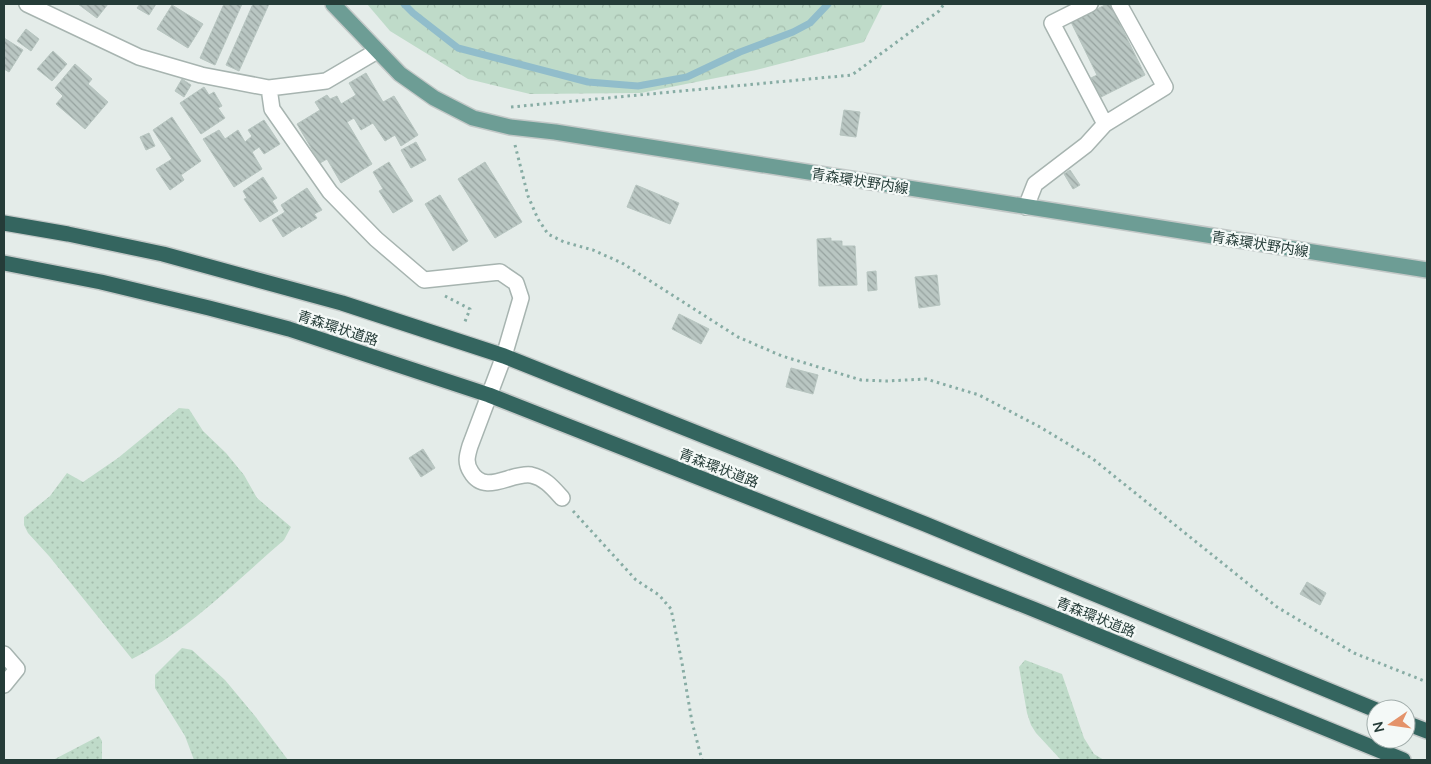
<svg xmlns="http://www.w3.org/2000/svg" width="1431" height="764" viewBox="0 0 1431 764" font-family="'Nunito Sans','Noto Sans JP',sans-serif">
<defs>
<pattern id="grass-dots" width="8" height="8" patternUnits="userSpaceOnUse" patternTransform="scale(1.25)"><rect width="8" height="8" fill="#bfdbc9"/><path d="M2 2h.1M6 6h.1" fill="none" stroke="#a4bdad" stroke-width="1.8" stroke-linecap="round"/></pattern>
<pattern id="forest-crowns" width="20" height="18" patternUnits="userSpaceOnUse" patternTransform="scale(1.25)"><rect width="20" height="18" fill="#bfdbc9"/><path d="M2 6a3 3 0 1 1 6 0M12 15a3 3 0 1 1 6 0" fill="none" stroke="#a4bdad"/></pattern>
<pattern id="building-back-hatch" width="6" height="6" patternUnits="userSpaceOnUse" patternTransform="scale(1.25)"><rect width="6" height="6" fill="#b9c6c2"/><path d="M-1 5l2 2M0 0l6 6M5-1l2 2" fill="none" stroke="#96a29f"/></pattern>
</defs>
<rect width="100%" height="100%" fill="#e4ece9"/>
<path fill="url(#grass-dots)" d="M179,408l10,1 14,22 23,22 18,22 13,23 34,29 -7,13c-48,41 -95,90 -152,119l-83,-103 -21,-23 -4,-8v-8l26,-21 17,-23 16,9 35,-24z
M182,648l10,2 33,30 30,36 33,44h-94l-9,-24 -30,-48v-13z
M1025,660l37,14 22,64 10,16 10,6h-43l-25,-27 -5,-8 -4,-12 -8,-46z
M99,736l3,5v19h-49z"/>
<path fill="url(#forest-crowns)" d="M367,4h516l-19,38 -108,28 -115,23 -111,1 -62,-15 -78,-48z"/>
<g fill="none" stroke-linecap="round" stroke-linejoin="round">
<path stroke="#91bdcb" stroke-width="7" d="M404,4l9,9 45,35 130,34 50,4 49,-9 53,-25 53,-20 17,-9 18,-19"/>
</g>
<path fill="url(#building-back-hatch)" stroke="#b7c5c0" d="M78,4h30l-11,14z
M140,4h16l-7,11 -12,-7z
M224,4h18l-27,61 -15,-7z
M253,4h16l-30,67 -13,-6z
M1107,4h3l35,71 -44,22 -10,-19 6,-3 -26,-53z
M172,5l31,19 -15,24 -31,-19z
M26,29l13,10 -8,12 -14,-10z
M4,38l19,12 -14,22 -5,-3z
M53,51l14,13 -15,17 -15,-12z
M75,64l17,15 -4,5 20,18 -23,27 -29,-25 7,-8 -8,-8z
M366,73l17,29 11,-6 24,39 -17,11 -6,-11 -10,6 -12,-18 -12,7 -7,-12 -7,4 25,42 -31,19 -14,-24 -7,4 -23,-39 23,-14 -5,-8 12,-7 3,4 7,-3 4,8 15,-9 -7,-12z
M182,79l9,6 -7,12 -9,-6z
M204,87l5,8 5,-3 8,14 -4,2 7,10 -24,16 -21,-31z
M844,110l16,2 -4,25 -16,-2z
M172,117l29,44 -20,14 3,5 -14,10 -14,-21 16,-10 -19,-29z
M264,120l16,24 -16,10 -5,-7 -7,5 10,17 -28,18 -31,-48 16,-9 6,9 13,-9 7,12 7,-6 -4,-6z
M149,133l6,13 -9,4 -6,-13z
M416,142l10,18 -15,8 -10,-18z
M389,162l24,39 -20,12 -14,-22 4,-2 -10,-17z
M485,162l37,60 -27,16 -37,-59z
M1070,170l10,15 -7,4 -9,-15z
M263,177l14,21 -5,3 6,10 -18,11 -16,-23 3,-1 -4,-7z
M636,185l43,18 -9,21 -43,-17z
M307,188l15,22 -8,4 3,4 -16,10 -1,-2 -17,11 -11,-17 13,-8 -4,-7z
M440,195l28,46 -15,10 -28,-47z
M831,238v3h11v5h13l2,39 -38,1 -2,-47z
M876,271l1,19 -9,1 -1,-19z
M937,275l3,30 -21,3 -4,-31z
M679,314l30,15 -8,15 -29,-15z
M791,368l27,7 -5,19 -27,-7z
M423,449l12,19 -14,9 -12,-19z
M1307,582l19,11 -6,12 -20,-11z"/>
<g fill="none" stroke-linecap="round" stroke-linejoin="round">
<g stroke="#a7b4b0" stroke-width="18">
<path id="minor" d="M27,4l112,53 62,18 68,13 57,-7 51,-30
M1090,4l-38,19 53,101
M269,88l3,21 58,83 46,47 48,41 76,-8 16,11 5,15 -17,58 -34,90c-3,10 -5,17 1,26 14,24 40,0 60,3 14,3 22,13 31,23
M1026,207l9,-23 51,-39 19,-21 60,-37 -46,-83
M4,654l13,15 -13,16"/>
</g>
<g stroke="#c2c8c7" stroke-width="18">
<path id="major" d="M333,4l67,70 34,24 39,20 37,9 45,5 872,138"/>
</g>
<g stroke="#c2c8c7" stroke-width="18">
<path id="highway" d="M4,223l64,11 95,20 179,49 162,53 421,168 451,186
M4,263l97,19 108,26 80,21 200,66 544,214 370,151
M1406,723l21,8"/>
</g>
<path stroke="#87aca4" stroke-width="3" stroke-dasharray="2.5 4" stroke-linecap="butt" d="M511,107l341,-32 87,-64 5,-7
M515,145l13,51 10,23 10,15 16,8 29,8 29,13 116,74 44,19 79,24 26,1 39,-2 53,16 61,32 53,32 184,148 77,46 73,29
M445,296l25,13 -6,15
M573,511l63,69 23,15 12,14 11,54 10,59 10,38"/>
<use href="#minor" stroke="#fff" stroke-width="15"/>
<use href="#major" stroke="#6d9d95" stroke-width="15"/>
<use href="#highway" stroke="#34655f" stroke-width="15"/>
</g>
<g text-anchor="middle" stroke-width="4.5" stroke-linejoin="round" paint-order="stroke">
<g font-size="14" fill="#253c38" stroke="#f4f9f7">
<text transform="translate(860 181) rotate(9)" y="5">青森環状野内線</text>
<text transform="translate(1260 244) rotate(9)" y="5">青森環状野内線</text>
<text transform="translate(338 328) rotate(18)" y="5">青森環状道路</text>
<text transform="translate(719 468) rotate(21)" y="5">青森環状道路</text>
<text transform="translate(1096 617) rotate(22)" y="5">青森環状道路</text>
</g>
</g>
<rect width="1431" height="764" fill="none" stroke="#253c38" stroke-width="10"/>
<g transform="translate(1391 724) rotate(257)"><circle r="24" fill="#f4f9f7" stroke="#a1adab"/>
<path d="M0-4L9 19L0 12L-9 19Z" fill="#e4936a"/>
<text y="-8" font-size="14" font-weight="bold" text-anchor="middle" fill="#253c38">N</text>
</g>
</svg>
